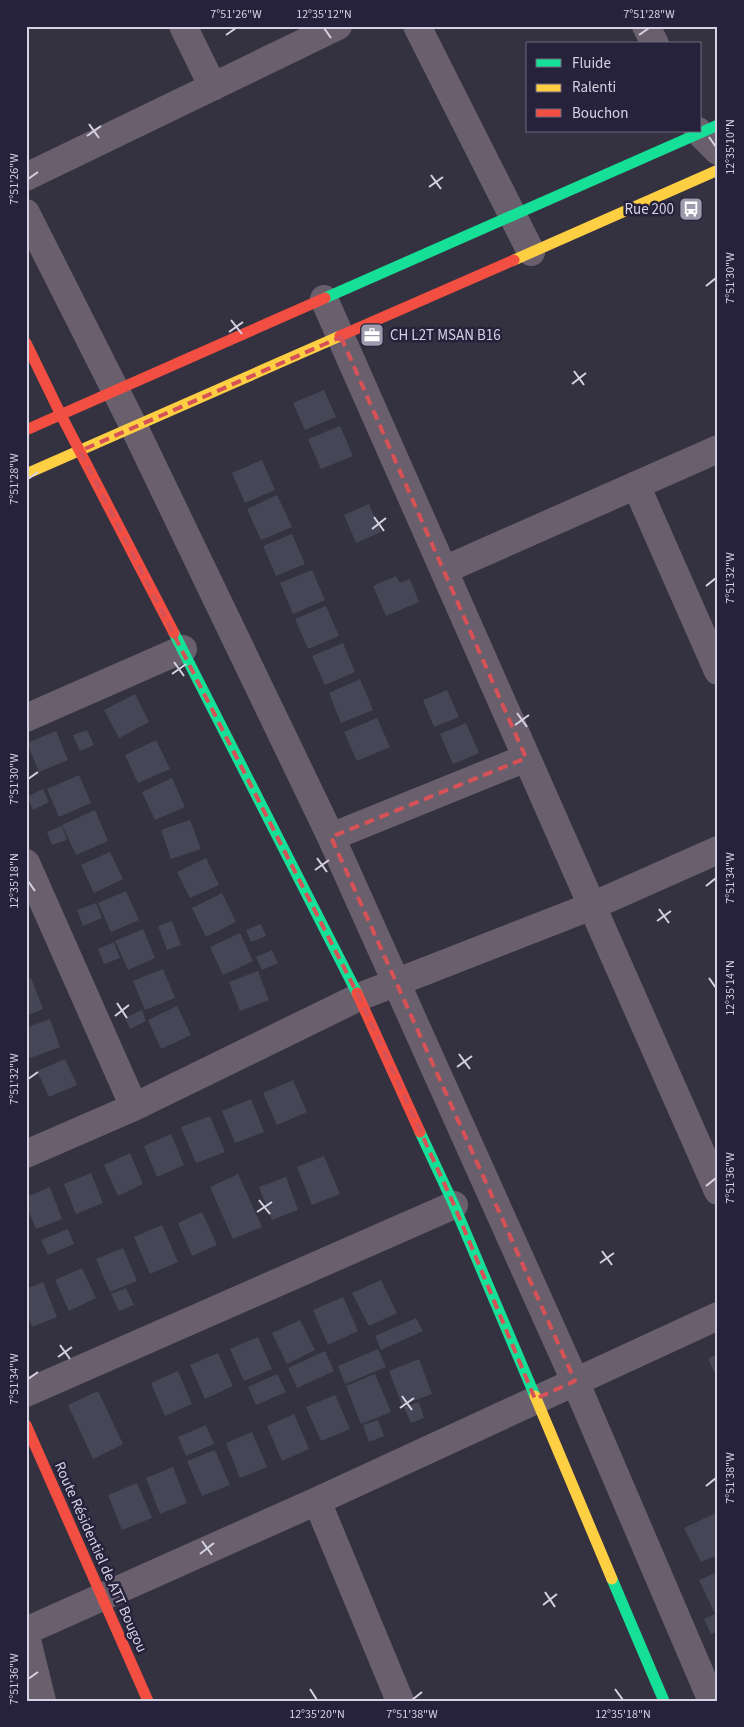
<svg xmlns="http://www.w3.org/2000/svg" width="744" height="1727" viewBox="0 0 744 1727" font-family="'Source Sans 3',sans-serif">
<rect width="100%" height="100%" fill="#343140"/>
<path fill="#454757" d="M324,390l12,27 -31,13 -12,-27z
M340,426l13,30 -32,13 -13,-30z
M262,460l13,30 -30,13 -13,-30z
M277,495l15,32 -31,13 -14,-31z
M369,504l12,28 -25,11 -12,-28z
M292,534l13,30 -29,12 -13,-30z
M312,570l13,30 -32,14 -13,-31z
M396,576l4,7 10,-4 9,23 -33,14 -13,-30z
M326,606l13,30 -31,13 -13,-30z
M343,643l12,29 -30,13 -13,-29z
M360,679l13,31 -32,13 -12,-30z
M447,690l12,27 -25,10 -11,-27z
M135,694l14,28 -30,16 -15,-28z
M377,718l13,29 -33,14 -13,-29z
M466,723l13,30 -26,11 -13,-30z
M87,730l7,15 -14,6 -7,-16z
M56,731l12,29 -29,12 -12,-29z
M156,740l14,29 -32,14 -13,-28z
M79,775l12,28 -32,14 -12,-28z
M172,778l13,29 -30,13 -13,-28z
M43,789l6,13 -16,8 -6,-13z
M95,810l13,31 -32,14 -14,-30z
M190,820l11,29 -30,10 -10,-29z
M62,826l5,14 -15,5 -5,-13z
M110,852l13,27 -29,14 -13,-28z
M206,858l13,27 -29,13 -13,-26z
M126,891l13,29 -28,12 -13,-29z
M222,893l14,29 -30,15 -14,-29z
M96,903l6,15 -19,8 -6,-16z
M172,921l9,24 -14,5 -9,-24z
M261,924l5,12 -15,6 -5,-12z
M143,929l12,29 -27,12 -13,-29z
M240,933l13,28 -30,14 -13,-28z
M114,942l6,16 -16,6 -6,-15z
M272,950l6,13 -16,7 -6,-13z
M163,969l12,29 -30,12 -12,-29z
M258,971l11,29 -29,11 -11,-29z
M31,978l12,31 -17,7v-36z
M177,1006l14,29 -30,14 -13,-29z
M142,1010l4,11 -16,8 -5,-11z
M50,1019l10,28 -30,11 -4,-9v-21z
M65,1059l12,26 -28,12 -12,-26z
M293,1080l14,32 -30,13 -14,-32z
M251,1099l13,33 -29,11 -13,-32z
M210,1116l15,36 -29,11 -15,-36z
M171,1134l13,31 -27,12 -13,-31z
M130,1153l13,31 -25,12 -14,-31z
M324,1156l16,38 -28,11 -15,-38z
M91,1173l12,30 -27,11 -12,-30z
M238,1174l24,53 -29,12 -23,-52z
M286,1177l12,33 -26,10 -13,-33z
M50,1187l12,32 -26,10 -10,-24v-8z
M202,1212l15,33 -25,11 -14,-33z
M162,1225l16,37 -28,12 -16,-37z
M68,1229l6,15 -26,11 -7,-15z
M123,1248l14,33 -27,11 -14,-33z
M82,1268l14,30 -27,13 -14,-31z
M381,1280l16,33 -28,13 -17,-33z
M43,1282l14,35 -25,10 -6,-16v-22z
M126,1288l8,17 -15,6 -8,-17z
M343,1297l15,34 -30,14 -15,-35z
M416,1318l7,13 -42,19 -6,-14z
M300,1320l15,30 -28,14 -15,-31z
M258,1337l14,32 -28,12 -14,-32z
M718,1348v32l-10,-21 9,-5 -2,-4z
M378,1349l8,18 -41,17 -7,-18z
M325,1351l9,20 -37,17 -9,-20z
M218,1353l15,33 -28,13 -15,-34z
M419,1359l13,35 -30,11 -13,-34z
M178,1371l14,33 -27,12 -14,-33z
M277,1374l9,18 -30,13 -8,-18z
M375,1374l16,38 -30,12 -15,-38z
M98,1391l25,53 -30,15 -25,-54z
M335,1395l15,34 -29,12 -15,-34z
M419,1402l5,16 -13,5 -7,-16z
M294,1414l15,35 -27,12 -15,-35z
M378,1420l6,16 -15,6 -6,-17z
M206,1425l8,19 -28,12 -8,-19z
M252,1432l15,35 -27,11 -14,-35z
M215,1450l15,35 -28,11 -15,-35z
M173,1467l14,36 -27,11 -14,-36z
M137,1483l15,35 -30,12 -14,-35z
M718,1512v43l-17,7 -17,-34z
M718,1572v59l-7,3 -7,-15 11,-5 -16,-34z"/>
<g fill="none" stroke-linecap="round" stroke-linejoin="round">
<path stroke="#6a606d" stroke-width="28" d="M183,26l30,61
M417,26l114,226
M646,26l9,18
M698,131l20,20
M26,177l312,-151
M26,213l108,214 197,410 244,544 137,320
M324,299l394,892
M636,485l82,186
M444,570l274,-121
M26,718l157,-69
M331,837l195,-79
M26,863l108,244
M26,1154l108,-47 225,-110 233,-91 126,-56
M26,1393l428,-188
M317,1501l83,200
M26,1631l291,-130 401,-185
M26,1636l16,65"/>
<path stroke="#16e098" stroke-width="11" d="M325,298l393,-173
M174,633l183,360
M420,1132l34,73 81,191
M612,1579l52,122"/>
<path stroke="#ffcf43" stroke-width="11" d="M514,260l204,-90
M26,474l314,-138
M535,1396l77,183"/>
<path stroke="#f24e42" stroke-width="11" d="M340,336l174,-76
M26,343l35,72 113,218
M26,430l299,-132
M357,993l63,139
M26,1425l122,276"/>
</g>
<path fill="none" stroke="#d65257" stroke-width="4" stroke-dasharray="10 6" stroke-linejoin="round" d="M341,337l185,421 -195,79 244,544 -40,18 -81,-194 -95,-208 -279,-546z"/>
<path fill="none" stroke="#d5d2e4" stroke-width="2" d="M324,28l7,10M226,35l10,-7M639,35l10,-7M89,124l10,14M87,136l14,-10M709,137l7,10M431,175l10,14M28,179l10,-7M429,187l14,-10M706,286l10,-8M231,320l11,14M229,332l14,-10M574,371l10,14M572,384l14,-11M28,479l10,-7M374,517l10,14M372,529l14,-11M706,586l10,-8M174,662l10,14M172,674l14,-10M517,713l10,14M515,725l14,-10M28,779l10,-7M317,858l10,14M315,870l14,-10M28,881l7,10M706,886l10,-8M659,909l10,14M657,921l14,-10M709,978l7,10M117,1003l10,15M115,1016l14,-11M459,1054l11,15M457,1067l15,-11M28,1079l10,-7M706,1186l10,-8M259,1200l11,14M257,1212l15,-10M602,1251l10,14M600,1263l14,-10M60,1345l10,14M58,1357l14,-10M28,1379l10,-7M402,1396l10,14M400,1408l14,-10M706,1486l10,-8M202,1541l10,14M200,1554l14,-11M545,1592l10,15M543,1605l14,-11M28,1679l10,-7M310,1689l7,11M615,1689l8,11M412,1700l10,-8"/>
<defs>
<g id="bus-square" transform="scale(1.25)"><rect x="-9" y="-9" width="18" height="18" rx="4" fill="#9d9aab" stroke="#27223b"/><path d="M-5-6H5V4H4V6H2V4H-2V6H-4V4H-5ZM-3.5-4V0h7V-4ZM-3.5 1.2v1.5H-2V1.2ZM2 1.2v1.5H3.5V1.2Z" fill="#fff"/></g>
<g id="office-square" transform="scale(1.25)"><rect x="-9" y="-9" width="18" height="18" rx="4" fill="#9d9aab" stroke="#27223b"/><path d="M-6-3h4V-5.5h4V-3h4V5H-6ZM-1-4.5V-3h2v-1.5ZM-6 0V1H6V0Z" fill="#fff"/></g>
</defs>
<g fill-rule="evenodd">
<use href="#bus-square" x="691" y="209"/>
<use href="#office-square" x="372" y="335"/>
</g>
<g text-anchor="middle" stroke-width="5" stroke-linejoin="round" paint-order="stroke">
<g font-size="15" fill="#d5d2e4" stroke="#27223b" text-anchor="end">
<text x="674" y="214">Rue 200</text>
<text x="390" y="340" text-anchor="start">CH L2T MSAN B16</text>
</g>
<g font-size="15" fill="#d5d2e4" stroke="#27223b">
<text transform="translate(101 1557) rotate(66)" y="5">Route Résidentiel de ATT Bougou</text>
</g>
</g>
<rect width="744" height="1727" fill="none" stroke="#27223b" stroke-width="55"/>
<rect x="526" y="42" width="175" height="90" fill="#27223b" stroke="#6d687f"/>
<rect x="536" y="59" width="25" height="8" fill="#16e098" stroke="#6d687f"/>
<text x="572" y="68" font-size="15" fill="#d5d2e4">Fluide</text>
<rect x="536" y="84" width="25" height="8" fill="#ffcf43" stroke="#6d687f"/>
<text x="572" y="92" font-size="15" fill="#d5d2e4">Ralenti</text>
<rect x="536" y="109" width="25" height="8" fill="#f24e42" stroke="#6d687f"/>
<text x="572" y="118" font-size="15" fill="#d5d2e4">Bouchon</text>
<rect x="28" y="28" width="688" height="1672" fill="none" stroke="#d5d2e4" stroke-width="2"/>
<g font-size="12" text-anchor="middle" fill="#d5d2e4">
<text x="236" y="18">7°51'26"W</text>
<text x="324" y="18">12°35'12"N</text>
<text x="649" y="18">7°51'28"W</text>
<text transform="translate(730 147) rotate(-90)" y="4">12°35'10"N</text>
<text transform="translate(14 179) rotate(-90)" y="4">7°51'26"W</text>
<text transform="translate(730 278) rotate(-90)" y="4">7°51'30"W</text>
<text transform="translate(14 479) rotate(-90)" y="4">7°51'28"W</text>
<text transform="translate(730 578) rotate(-90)" y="4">7°51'32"W</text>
<text transform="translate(14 779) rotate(-90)" y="4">7°51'30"W</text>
<text transform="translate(730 878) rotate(-90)" y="4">7°51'34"W</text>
<text transform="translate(14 881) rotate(-90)" y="4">12°35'18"N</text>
<text transform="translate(730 988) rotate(-90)" y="4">12°35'14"N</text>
<text transform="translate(14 1079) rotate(-90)" y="4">7°51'32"W</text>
<text transform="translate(730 1178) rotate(-90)" y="4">7°51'36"W</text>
<text transform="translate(14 1379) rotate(-90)" y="4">7°51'34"W</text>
<text transform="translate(730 1478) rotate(-90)" y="4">7°51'38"W</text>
<text transform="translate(14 1679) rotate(-90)" y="4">7°51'36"W</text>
<text x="317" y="1718">12°35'20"N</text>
<text x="412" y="1718">7°51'38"W</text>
<text x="623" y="1718">12°35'18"N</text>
</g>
</svg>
